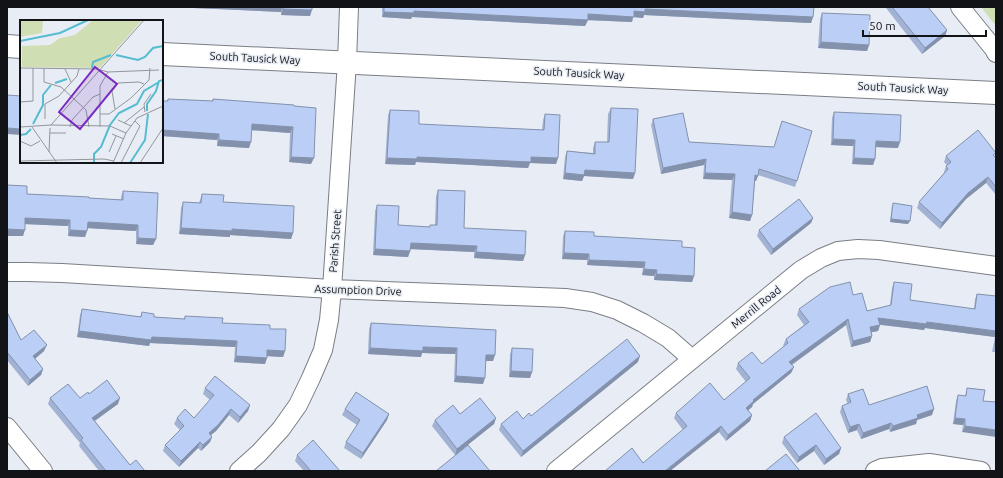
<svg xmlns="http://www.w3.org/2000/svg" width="1003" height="478" viewBox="0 0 1003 478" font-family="Ubuntu,sans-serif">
<rect width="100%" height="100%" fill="#e8edf5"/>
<path fill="#cfdeb3" d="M981,7h15v19z"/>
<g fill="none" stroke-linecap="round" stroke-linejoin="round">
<g stroke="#7a7e85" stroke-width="20">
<path id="minor" d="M960,7l34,42 2,4
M7,272h21l34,1 270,16 233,9 27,4 25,8 26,13 25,15 24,21
M7,427l36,44
M239,471l20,-18 22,-24 17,-24 13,-27 12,-28 6,-30 3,-31 15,-227 2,-55
M556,471l245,-201 20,-12 17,-7 20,-2 21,1 117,16
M875,471l7,-3 47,-5 52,8"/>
</g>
<g stroke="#7a7e85" stroke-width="24">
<path id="secondary" d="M7,46l14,1
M162,54l834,39"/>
</g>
<use href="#minor" stroke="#fff" stroke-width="18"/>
<use href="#secondary" stroke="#fff" stroke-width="22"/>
</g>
<path fill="#a1b2d4" d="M171,7h141l-2,9 -29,-1v-3z
M382,7h432l-1,10 -2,6 -167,-8 -1,3 -10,-1 -1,5 -44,-2 -3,6 -173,-9 -1,2 -29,-2z
M886,7h42l19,23 -2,6 -23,18 -36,-46z
M822,13l47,32 -2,6 -49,-3 2,-29z
M168,99l44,2 1,-2 81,7 17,58 -22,-2 1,-29 -39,-3 -2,18 -32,-2v-6l-55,-4v-35h5z
M611,108l24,65 -2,6 -49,-3 -2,5 -19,-2 2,-22 2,-6 26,2v-5l2,-6h12l1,-28z
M390,110l29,14 123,6 1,-10 2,-6 13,44 -2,6 -26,-1 -2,5 -112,-6 -1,3 -30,-1 3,-49z
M834,112l64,36 -22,-1 -1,12 -2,6 -21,-1 1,-18 -22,-1 1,-27z
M653,119l36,23 85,5 8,-26 15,60 -2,6 -37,-12 -2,6h-1l-3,34 -2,6 -21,-3 3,-38 -29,-1 1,-14 -43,9 -10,-49z
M946,156h49l1,2v37l-10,-12 -20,16 -26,30 -23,-21 2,-6 25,-29v-1l2,-6 1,-1 -3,-3z
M7,185l20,9 94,6v-3l2,-6 33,48 -3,6 -17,-1v-13l-48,-3 -3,9 -17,-1v-10l-43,-2 -2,12h-16z
M438,190l26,38 61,27 -2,6 -49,-3v-6l-63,-3 -3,8 -35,-2 2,-44 2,-6 21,20 31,2 1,-2h5l1,-29z
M202,194l21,8 70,31 -2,6 -61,-4v2l-51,-3 2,-26 2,-6 16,1z
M893,203l15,21 -18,-2 2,-16z
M813,218l-2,5 -40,32 -14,-19 2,-6z
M565,231l29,5 88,11 12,29 -2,6 -38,-2v-4l-12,-1 1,-7 -56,-3v-5l-25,-1 1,-23z
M894,282l16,18 64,9 1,-10 2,-5 19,2v56h-4l3,-15 -70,-9 -1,2 -44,-5 -2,6 -7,1 1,4 -2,6 -19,5 -5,-22 -54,40 2,2 -3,6 -38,31 -1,3 -4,3 4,5 -2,6 -24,20 -7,-9 -49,39h-65l38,-8 40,-33 -9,-12 2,-5 48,-13 22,-18 -10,-13 2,-6 24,1 22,-18 -1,-1 3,-6 18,-14 -7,-10 2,-6 54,-14 14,16 23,-6 2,-17z
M82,309l58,8 2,-5 12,5 30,2 1,-3 37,7 48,6 15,22 -2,6 -16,-1 -2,8 -31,-2 1,-15 -85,-4 -1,3 -72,-9 3,-22z
M7,312l14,28 23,11 -9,8 8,10 -2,6 -13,11 -21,-26z
M371,323l125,7 -3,31h-7l-3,23 -29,-2 1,-28 -33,-1 -1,4 -53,-3 1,-25z
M512,348l20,24 -2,6 -21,-1 1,-23z
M638,362l-117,95 -22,-27 2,-6 30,-8z
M205,388l45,17 -2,6 -10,12 -9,-8 -13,16 -5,4 1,2 -2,5 -9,9 -3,-3 -19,19 -16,-16 2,-6 15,-15 -6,-6 3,-6h17l16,-18 -7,-6z
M967,388l18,2 -23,42 1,-7 -10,-1 3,-23 2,-6 7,1z
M89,394l29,10 -23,17 35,44 15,6h-46l-20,-25 1,-3 -32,-39 2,-6h30z
M848,394l21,11 63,10 -15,5 -1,4 -26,8 -1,-3 -28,10 -4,-9 -9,3 -8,-21 2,-6 6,-2 -2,-4z
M345,409l44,5 -2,6 -26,39 -17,-11 2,-6 11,-17 -15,-10z
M460,414l36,4 -2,6 -39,31 -23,-29 3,-6z
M784,437l57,11 -2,6 -15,11 -10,-14 -17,12 -15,-20z
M297,455l43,16h-36l-9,-10z"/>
<path fill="#8391ac" d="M171,7h111l-1,5z
M283,9l29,1 -2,6 -29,-1z
M645,9l168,8 -2,6 -167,-8 -1,3 -10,-1 -1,5 -46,-2 2,-6 46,-3z
M414,11l174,9 -3,6 -173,-9 -1,2 -29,-2 2,-5z
M947,30l-2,6 -23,18 3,-6z
M821,42l48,3 -2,6 -49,-3z
M252,124l41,3 -3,6 -40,-3z
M7,128l14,1v6l-14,-1z
M162,130l57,4 -2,6 -55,-4z
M833,139l22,1 -2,6 -22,-1z
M219,140l32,2 -2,6 -32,-2z
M876,141l24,1 -2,6 -24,-1z
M291,157l23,1 -3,6 -22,-2z
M417,157h114l27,1 -2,6 -26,-1 -2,5 -112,-6 -1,3 -30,-1 2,-6z
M854,158l21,1 -2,6 -21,-1z
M706,159l-2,6 -43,9 2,-6z
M585,170l50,3 -2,6 -49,-3 -2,5 -19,-2 2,-6z
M705,173l30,1 -3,6 -29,-1z
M755,175l3,1 -2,5h-3z
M988,177l-2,6 -20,16 -26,30 2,-6 26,-30z
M732,212l20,3 -2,6 -21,-3z
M25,218l45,2 -2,6 -45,-2z
M813,218l-2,5 -40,32 2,-6z
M891,219l19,2 -2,3 -18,-2z
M88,222l50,3 -2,6 -50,-3z
M181,228l51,1 61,4 -2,6 -61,-4v2l-51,-3z
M7,229l18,1 -2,6h-16z
M70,230l17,1 -2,6 -17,-1z
M138,238l18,1 -3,6 -17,-1z
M411,243l66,3 -3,6 -65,-3z
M375,249l35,2 -2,6 -35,-2z
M476,252l49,3 -2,6 -49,-3z
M564,253l25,1 -2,6 -25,-1z
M589,260l56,2 -2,6 -56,-3z
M644,269l13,1 -3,6 -12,-1z
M656,274l38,2 -2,6 -38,-2z
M878,318l49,4 69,9v3l-1,3 -70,-9 -1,2 -48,-6z
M848,319l-2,6 -59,43 2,-6z
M880,325l-2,6 -10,2 2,-6z
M79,331l158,10 -2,6 -85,-4 -1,3 -72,-9z
M872,336l-2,6 -19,5 2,-6z
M47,345l-3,6 -13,11 2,-6z
M423,347l34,1 -2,6 -33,-1 -1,4 -53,-3 2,-6z
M267,350l18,1 -2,6 -18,-1z
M486,355h9l-2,6h-9z
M236,356l31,2 -2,6 -31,-2z
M640,356l-2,6 -117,95 2,-6z
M794,367l-3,6 -38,31 -1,3 -8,7 2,-6 7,-8z
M43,369l-2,6 -13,11 2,-6z
M511,371l21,1 -2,6 -21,-1z
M456,376l29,2 -2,6 -29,-2z
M120,398l-2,6 -28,20 2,-6z
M250,405l-2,6 -10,12 2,-6z
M231,409l-2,6 -13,16 -10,8 3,-6z
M934,409l-2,6 -15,5 -1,4 -26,8 3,-6 24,-11z
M389,414l-2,6 -26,39 2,-6z
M752,415l-2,6 -24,20 2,-6z
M496,418l-2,6 -39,31 2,-6z
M955,418l10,1 -2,6 -10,-1z
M891,423l-2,6 -28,10 2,-6z
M859,424l-2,6 -9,3 2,-6z
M721,426l-2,6 -49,39h-5z
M965,426l31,4v7l-34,-5z
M212,437l-2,5 -9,9 2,-6z
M200,442l-2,6 -19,19 2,-6z
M816,445l-2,6 -17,12 2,-6z
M841,448l-2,6 -15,11 2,-6z"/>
<path fill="#bbcff6" stroke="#8391ac" d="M283,7h29v3l-29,-1z
M384,7h430l-1,10 -168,-8v3l-11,-1v6l-46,-3v6l-174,-9v2l-30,-1z
M892,7h36l19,23 -22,18z
M822,13l48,2 -1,30 -48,-3z
M7,95l14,1v33l-14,-1z
M168,99l45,2v-2l81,6v1l22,2 -2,50 -23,-1 2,-30 -41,-3 -1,18 -32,-2v-6l-57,-4v-29h6z
M611,108l27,1 -3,64 -50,-3 -1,5 -19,-2 2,-22 28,3v-12h14z
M390,110l29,1v13l125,6 1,-16 15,1 -2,43 -27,-1v5l-114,-5v2l-30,-1z
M834,112l67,3 -1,27 -24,-1 -1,18 -21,-1 1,-18 -22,-1z
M683,113l6,29 85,5 8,-26 30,10 -15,50 -38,-12 -1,7 -3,-1 -3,40 -20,-3 3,-38 -30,-1 1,-14 -43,9 -10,-49z
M978,130l18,23 -3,2 3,3v29l-8,-10 -20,16 -26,30 -23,-21 29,-33 -2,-3 5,-4 -5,-6z
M7,185l20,1v8l62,3v1l34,2v-9l35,2 -2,46 -18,-1v-13l-50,-3 -1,9 -17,-1v-10l-45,-2v12l-18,-1z
M438,190l27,1 -1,37 62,3 -1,24 -49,-3 1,-6 -66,-3 -1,8 -35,-2 2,-44 22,1 -1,19 32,2v-2h7z
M202,194l22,1 -1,7 71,4 -1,27 -61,-4v2l-51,-3 2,-26 18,1z
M799,199l14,19 -40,31 -14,-19z
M893,203l19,3 -2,15 -19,-2z
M565,231l29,1v4l88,5v6l13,1 -1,28 -38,-2 1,-4 -13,-1 1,-7 -56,-2v-6l-25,-1z
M850,282l3,13 9,-2 5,18 24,-6 3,-23 18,2 -2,16 65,9 2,-15 19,2v35l-69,-9 -1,2 -48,-6 2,7 -10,2 2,9 -19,5 -5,-22 -59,43 5,5 -41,33 1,1 -8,7 6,7 -24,20 -7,-9 -56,45h-60l27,-23 11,15 44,-37 -11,-13 34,-30 14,17 26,-22 -12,-15 14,-11 10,12 26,-21 -2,-4 23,-17 -10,-13 31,-22z
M82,309l59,8 1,-5 12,2v3l31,2v-3l38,2 -1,5 48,2v4h16l-1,22 -18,-1v8l-31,-2 1,-15 -85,-4 -1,3 -72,-9z
M7,312l14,28 13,-10 13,15 -14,11 10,13 -13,11 -23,-28z
M371,323l125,7 -1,25h-9l-1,23 -29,-2 1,-28 -34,-1v4l-53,-3z
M996,337v9h-1z
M627,339l13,17 -117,95 -22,-27 16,-13 6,8 6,-6 2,3z
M512,348l21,1 -1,23 -21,-1z
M215,376l35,29 -10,12 -9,-8 -13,16 -9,8 3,4 -9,8 -3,-3 -19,19 -16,-16 19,-19 -7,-8 8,-9 9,9 20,-23 -9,-7z
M107,380l13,18 -28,20 38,47 6,-5 9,11h-39l-25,-31 2,-2 -33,-40 18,-14 12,14 8,-6 1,2z
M927,386l7,23 -17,6 1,3 -25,8 -2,-3 -28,10 -4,-9 -9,3 -8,-21 9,-4 -3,-8 15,-5 6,16z
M967,388l18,2 -2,11 13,1v28l-31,-4v-7l-10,-1 3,-23 8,1z
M356,392l33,22 -26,39 -17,-11 14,-22 -15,-11z
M480,398l16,20 -39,31 -22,-29 18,-15 7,9z
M816,413l25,35 -15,11 -10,-14 -17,12 -15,-20z
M313,440l27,31h-29l-14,-16z
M468,445l22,26h-54z
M786,454l14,17h-35z"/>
<g text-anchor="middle" stroke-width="3" stroke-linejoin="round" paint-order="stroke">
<g font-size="11" fill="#121316" stroke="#e8edf5">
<text transform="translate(255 58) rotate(3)" y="4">South Tausick Way</text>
<text transform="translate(579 73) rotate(3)" y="4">South Tausick Way</text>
<text transform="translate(903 88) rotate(3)" y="4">South Tausick Way</text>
<text transform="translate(335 241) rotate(-86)" y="4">Parish Street</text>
<text transform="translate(358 290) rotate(2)" y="4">Assumption Drive</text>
<text transform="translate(756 307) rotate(-39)" y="4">Merrill Road</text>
</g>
</g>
<g transform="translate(20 20)">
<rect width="143" height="143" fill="#e8edf5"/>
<path d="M0,0h23l-1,13 -22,4zM73,0h49l-42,48 -78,-1v-21l28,-1 10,-7 15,-3z" fill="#cfdeb3"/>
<path fill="none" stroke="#56bcd0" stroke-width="2" d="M0,21l40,-8 28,-13M96,35l22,5 7,-3 8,-9 10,-2M72,48l1,-6 18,-7M35,63l12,-4M127,91v-7l9,-13 3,-10 4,-1M13,104l10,-19v-10l8,-10M0,115l6,-1 5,-5M74,143v-9l7,-7 9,-22 9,-12 18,-9 7,-13 15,-9M110,143l15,-23 3,-26"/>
<path fill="none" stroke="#92969c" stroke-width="1" d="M0,48l77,1 11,3 51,-2M24,48v14l17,5 25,23 3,17M45,49l6,13M0,82l13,-1v-33M95,89l-3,-18 6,-8 21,-1 5,2M125,92l-1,-8 7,-10M80,94h9l22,-16 18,-18 1,-12M25,99v-15l14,-8 18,-20 2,-7M98,100l13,6M104,103l20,-16M31,105l59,1 16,7M0,107l31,-2 93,-105M12,107l25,36M50,107l2,-7 21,-23 7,-3M80,107v-41l8,-14M30,113h16M92,114l12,5M0,121l11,5 9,-5M29,132l1,-24M89,132l7,-16M0,141l84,-2 10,2M93,143l13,-30 11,-15 26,-12M101,143l19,-37 -5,-5M120,143l23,-35"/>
<path fill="#7b2cbf" fill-opacity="0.15" stroke="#7b2cbf" stroke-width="2" d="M75,47l22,17 -37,45 -21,-17z"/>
<rect width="143" height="143" fill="none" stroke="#121316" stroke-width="2"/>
</g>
<rect width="1003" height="478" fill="none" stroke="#121316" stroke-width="16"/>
<path d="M863 30v6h123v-6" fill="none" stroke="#121316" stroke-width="2"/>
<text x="869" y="30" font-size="12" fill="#121316" stroke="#e8edf5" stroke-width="3" paint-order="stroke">50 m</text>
</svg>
